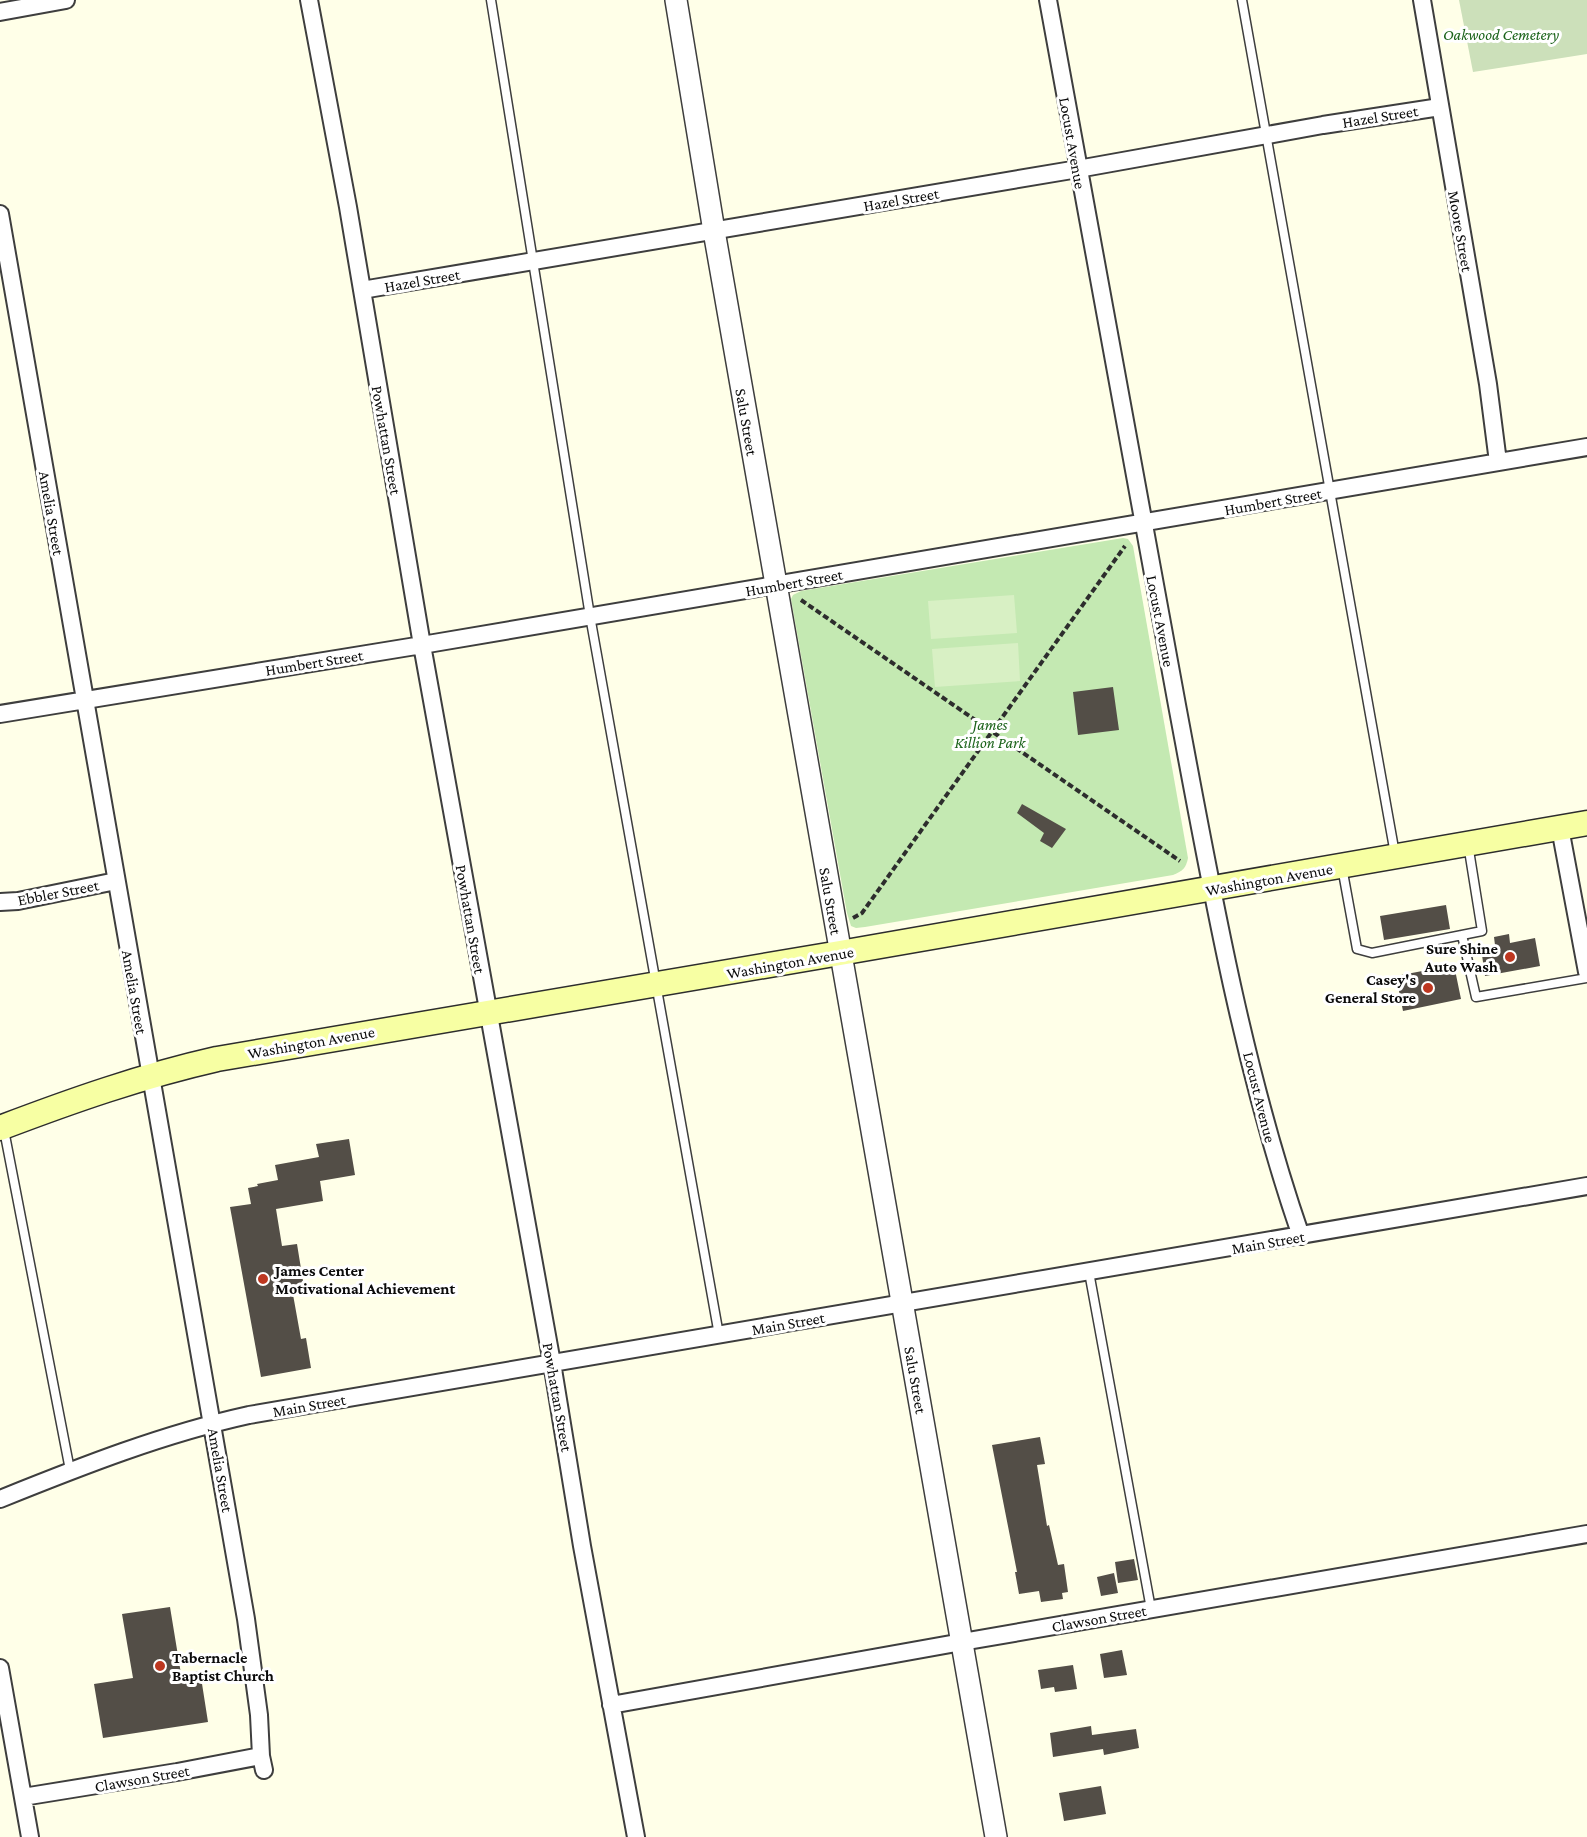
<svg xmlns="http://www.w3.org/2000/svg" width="1587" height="1837" viewBox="0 0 1587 1837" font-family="'Crimson Pro',serif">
<rect width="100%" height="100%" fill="#ffffe8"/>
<path fill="#c4e9b2" d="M1123,538l5,1 5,7 55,312c-2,10 -5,13 -15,17l-308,52 -9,1 -5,-2 -4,-13 -56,-314 2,-4 8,-4z"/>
<path fill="#cce0ba" d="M1459,0h128v54l-114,18z"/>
<path fill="#d8f0c4" d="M1014,595l3,38 -86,6 -3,-38z
M1018,643l2,38 -85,6 -3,-38z"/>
<path fill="#534e47" d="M1113,687l6,43 -41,5 -5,-43z
M1022,804l44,25 -14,19 -12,-7 4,-8 -27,-20z
M1446,905l4,24 -66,11 -4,-24z
M1509,934l1,9 25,-5 5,28 -55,10 -4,-28 14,-3 -1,-8z
M1454,965l7,34 -58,12 -7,-35z
M349,1139l6,36 -35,6 3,20 -47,8 6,37 15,-2 7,43 -12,2 9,50 5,-1 5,30 -50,9 -31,-170 21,-3 -3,-16 10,-2 -1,-2 21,-4 -3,-15 44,-8 -3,-13z
M1040,1437l5,27 -8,1 10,61 2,-1 9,40 6,-1 4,28 -6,1 1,6 -22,3 -2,-11 -20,3 -4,-22h2l-25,-127z
M1134,1559l4,21 -20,3 -3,-21z
M1114,1573l4,20 -17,3 -4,-19z
M170,1607l11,67 19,-3 8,51 -105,16 -9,-54 39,-6 -11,-64z
M1122,1650l5,25 -23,3 -4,-24z
M1073,1665l4,24 -22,3 -1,-5 -13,2 -3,-19z
M1091,1726l1,9 44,-6 3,19 -35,7 -1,-6 -50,8 -3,-24z
M1101,1786l5,28 -42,7 -5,-28z"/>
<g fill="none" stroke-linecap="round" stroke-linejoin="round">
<g stroke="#3e3e3e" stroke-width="11">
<path id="service" d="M491,0l99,616 129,719
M1242,0l153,854
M1342,867l15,82 15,4 110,-22 -14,-87
M1462,935l14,62 111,-19
M4,1130l66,340
M1089,1272l62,337"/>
</g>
<g stroke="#3e3e3e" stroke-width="20">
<path id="minor" d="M309,0l39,207 74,438 130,718 30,183 54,291
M1048,0c42,235 84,470 129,705 33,176 65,361 124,531
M1422,0l66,384 10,78
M0,12l66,-12
M0,214l246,1405 13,96 2,41 3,14
M362,290l716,-121 245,-44 117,-18
M0,714l422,-69 1165,-198
M1560,828l27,144
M0,902l18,-1 98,-20
M0,1499c82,-33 163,-65 249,-84l1338,-229
M0,1668l30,169
M611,1705l351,-63 625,-108
M23,1797l154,-25 84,-16"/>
</g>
<g stroke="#3e3e3e" stroke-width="24">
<path id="tertiary" d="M676,0l38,231 282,1606"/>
</g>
<g stroke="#2d2d2d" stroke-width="27">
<path id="secondary" d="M0,1128c71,-27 142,-52 217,-69l623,-106 747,-130"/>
</g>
<path stroke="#2d2d2d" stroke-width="4" stroke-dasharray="6 3" stroke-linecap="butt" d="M801,600l379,261
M853,918l9,-5 263,-367"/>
<use href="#service" stroke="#fff" stroke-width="8"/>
<use href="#minor" stroke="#fff" stroke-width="16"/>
<use href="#tertiary" stroke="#fff" stroke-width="21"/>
<use href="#secondary" stroke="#f7ffa3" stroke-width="24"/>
</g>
<g fill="#bd3720" stroke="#fff" stroke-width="2">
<circle cx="1510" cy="957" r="6"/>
<circle cx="1428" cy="988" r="6"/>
<circle cx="263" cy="1279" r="6"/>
<circle cx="160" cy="1666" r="6"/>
</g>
<g text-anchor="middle" stroke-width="6" stroke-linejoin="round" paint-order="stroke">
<g font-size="16" font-style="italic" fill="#1b631a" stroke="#fff">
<text x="1501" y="40">Oakwood Cemetery</text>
<text x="990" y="730">James<tspan x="990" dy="18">Killion Park</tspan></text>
</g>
<g font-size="16" fill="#0b0b0b" stroke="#fff">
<text transform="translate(1380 116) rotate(-9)" y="6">Hazel Street</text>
<text transform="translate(1073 143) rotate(80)" y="6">Locust Avenue</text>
<text transform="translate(901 199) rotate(-10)" y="6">Hazel Street</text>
<text transform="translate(1461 231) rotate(80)" y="6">Moore Street</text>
<text transform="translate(422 280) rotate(-10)" y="6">Hazel Street</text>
<text transform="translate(747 422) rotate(80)" y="6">Salu Street</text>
<text transform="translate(387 440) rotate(80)" y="6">Powhattan Street</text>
<text transform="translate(1273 501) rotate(-10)" y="6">Humbert Street</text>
<text transform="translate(52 513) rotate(80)" y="6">Amelia Street</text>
<text transform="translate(794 582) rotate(-10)" y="6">Humbert Street</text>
<text transform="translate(1161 621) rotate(79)" y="6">Locust Avenue</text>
<text transform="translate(314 662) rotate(-9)" y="6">Humbert Street</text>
<text transform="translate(1269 879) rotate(-10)" y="6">Washington Avenue</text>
<text transform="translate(58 892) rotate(-11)" y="6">Ebbler Street</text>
<text transform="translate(831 901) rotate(80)" y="6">Salu Street</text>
<text transform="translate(471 919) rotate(80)" y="6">Powhattan Street</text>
<text transform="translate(790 962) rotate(-10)" y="6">Washington Avenue</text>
<text transform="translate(135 992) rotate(80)" y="6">Amelia Street</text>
<text transform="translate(311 1042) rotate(-10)" y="6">Washington Avenue</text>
<text transform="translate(1260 1097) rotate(76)" y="6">Locust Avenue</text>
<text transform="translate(1268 1242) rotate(-10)" y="6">Main Street</text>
<text transform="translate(788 1323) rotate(-10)" y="6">Main Street</text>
<text transform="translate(916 1380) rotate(80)" y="6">Salu Street</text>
<text transform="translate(558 1397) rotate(80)" y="6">Powhattan Street</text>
<text transform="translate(309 1405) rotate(-10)" y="6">Main Street</text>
<text transform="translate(221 1470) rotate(80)" y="6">Amelia Street</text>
<text transform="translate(1099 1618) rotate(-10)" y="6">Clawson Street</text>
<text transform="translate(142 1778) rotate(-10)" y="6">Clawson Street</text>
</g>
<g font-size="16" font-weight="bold" fill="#0b0b0b" stroke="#fff" text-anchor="end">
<text x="1498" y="954">Sure Shine<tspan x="1498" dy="18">Auto Wash</tspan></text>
<text x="1416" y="985">Casey's<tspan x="1416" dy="18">General Store</tspan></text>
<text x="275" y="1276" text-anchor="start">James Center<tspan x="275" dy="18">Motivational Achievement</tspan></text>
<text x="172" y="1663" text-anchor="start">Tabernacle<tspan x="172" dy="18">Baptist Church</tspan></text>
</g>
</g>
</svg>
